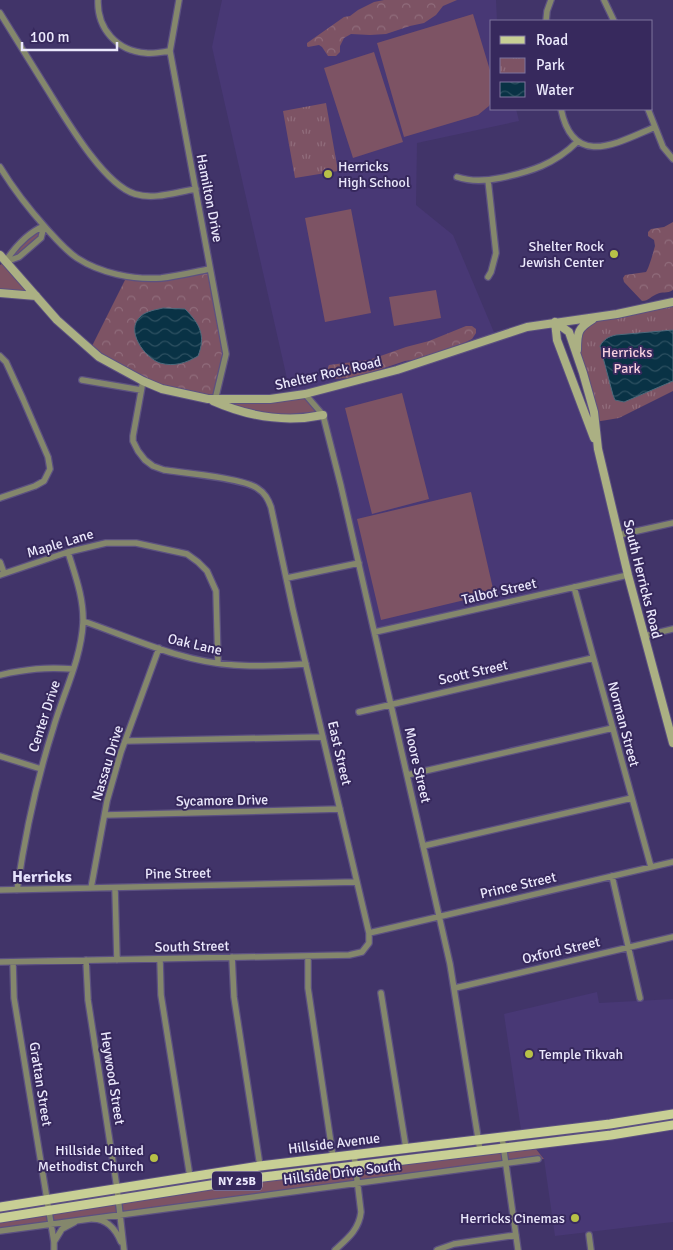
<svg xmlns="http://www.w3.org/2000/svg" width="673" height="1250" viewBox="0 0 673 1250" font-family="Signika,sans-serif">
<defs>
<pattern id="forest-crowns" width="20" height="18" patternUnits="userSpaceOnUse" patternTransform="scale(1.25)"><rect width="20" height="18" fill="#7d5364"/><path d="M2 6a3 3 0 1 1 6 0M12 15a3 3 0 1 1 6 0" fill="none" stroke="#906c7b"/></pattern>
<pattern id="park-tufts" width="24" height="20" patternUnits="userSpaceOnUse" patternTransform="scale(1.25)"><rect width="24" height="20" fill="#7d5364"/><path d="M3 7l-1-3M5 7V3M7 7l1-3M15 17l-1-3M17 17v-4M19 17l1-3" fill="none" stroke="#906c7b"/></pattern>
<pattern id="water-waves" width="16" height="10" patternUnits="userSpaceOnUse" patternTransform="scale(1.25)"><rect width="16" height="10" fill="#093245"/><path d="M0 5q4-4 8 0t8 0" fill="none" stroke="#2d5061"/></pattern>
</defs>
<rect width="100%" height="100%" fill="#413469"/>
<path fill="#483875" d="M222,0h274l1,21h-5v88h24l3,12 -102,22 -1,62 37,30 43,102 59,-15 2,18 41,109 30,126 -253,57 -52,-217 -32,-20 -3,-12 -76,-336z
M597,992l2,11 74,-4v223l-118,14 -11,-77 -23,-29 -17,-116z"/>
<path fill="#7d5364" d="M473,14l19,63v23l-3,6 -11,9 -74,22 -27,-94z
M374,52l29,90 -50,16 -29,-90z
M351,209l20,104 -46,9 -20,-104z
M44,226l-3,12 -22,19 -13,5 30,34 -36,-3v-28l5,-3 10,-15z
M436,290l5,28 -47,8 -5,-29z
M402,393l27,106 -57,15 -27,-106z
M305,394l18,21 -39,4 -76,-20z
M471,492l23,101 -113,27 -24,-101z
M532,1144l12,15 -186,23 -358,49v-13l255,-40z"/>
<path fill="url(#forest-crowns)" d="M384,0h73l-14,6 -7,9 -12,8 -14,3 -24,8 -16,1 -19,-1 -7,4 -4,8v6l-4,4h-8l-6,-9 -3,-2 -11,2 -1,-1v-3l37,-26 6,-1 8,-6 16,-8z
M673,222v68c-6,4 -11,1 -16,4 -6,2 -8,7 -15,7l-18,-19 -1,-4 2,-3 21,-3c3,-4 7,-19 9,-26l-1,-6 -6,-4v-4l3,-3 13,-2z
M210,269l16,86 -11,45 -53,-11 -72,-39 37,-74 33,2z
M466,326h6l4,3v4l-4,6 -24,12 -28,8 -15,2 -39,13 -19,4 -14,1 -7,-2 -1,-2 4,-10 40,-5 37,-13 23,-6z"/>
<path fill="url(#park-tufts)" d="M326,103l12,68 -43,7 -12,-67z
M673,302v89l-54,27 -24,4 -18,-68 3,-26 16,-11z"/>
<path fill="url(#water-waves)" stroke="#4d697c" d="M163,308l22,1c15,15 21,27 13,47 -12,7 -24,11 -38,7 -15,-5 -36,-33 -19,-47 6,-5 14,-6 22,-8z
M673,330v51l-49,21 -9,-2 -2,-5 -13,-49c4,-7 8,-9 16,-11z"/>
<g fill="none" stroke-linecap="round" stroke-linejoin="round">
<g stroke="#5c5181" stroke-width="8">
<path id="street" d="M98,0c-1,29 19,51 48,53 8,1 16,-1 24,-2
M179,0l-9,51 56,303 -11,46
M604,0l10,21
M0,13c15,24 29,47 44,71 19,30 58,100 91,110 20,6 41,-2 61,-5
M546,21l1,-10 4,-11
M561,109c12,60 56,34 94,18
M648,109l15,38 10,12
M0,167c14,23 29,42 46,61 10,11 19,22 31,30 23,15 56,22 84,20 17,-2 33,-6 49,-9
M457,177c15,5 28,4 43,1 30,-6 55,-14 77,-36
M488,180l8,73 -5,19 -3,5
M44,226l-3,12 -22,19 -14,5c10,-15 22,-29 39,-36z
M0,356l6,6 17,37 25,58 2,12 -6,12 -9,5 -35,12
M82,380l59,10
M305,394l18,21 18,71 109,478 30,186
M619,535l54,-12
M0,562l4,11
M0,575l68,-23 38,-9h30l51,11 11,8 9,9 9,20 2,72
M287,578l72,-15
M574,587l77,280
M83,621c49,17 99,41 151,44 24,2 48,0 72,-1
M375,632l253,-57
M644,636l29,-7
M0,675c26,-6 46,-8 73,-6
M359,712l234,-54
M126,741l197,-4
M0,756l41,13
M407,775l206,-47
M105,815l235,-6
M423,846l209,-48
M612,876l28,122
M91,888l16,-87 14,-49 38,-104
M115,888l2,72
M0,890l356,-8
M17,890c8,-55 19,-108 36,-161 10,-35 28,-69 30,-106 1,-25 -8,-48 -15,-71
M369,933l304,-71
M308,956v32l25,169
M232,957l2,40 26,169
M160,959l1,36 29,182
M86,960l2,40 29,188 7,62
M0,962l349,-7 13,-3 7,-9v-10l-76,-323 -22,-103c-3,-8 -6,-14 -14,-19 -15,-10 -72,-15 -93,-18l-11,-4 -8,-6 -7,-9 -5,-10v-5l10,-55
M13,962l1,36 40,244v8
M455,988l218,-51
M381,993l25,155
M502,1137l16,113
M93,1219c14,0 23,11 28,23
M0,1231l538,-72
M589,1235l2,15
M54,1242l8,-13 13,-7
M335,1250c12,-11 24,-20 26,-38l-7,-58
M437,1250l17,-6 62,-9"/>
</g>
<g stroke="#5c5181" stroke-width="10">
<path id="secondary" d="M0,255l57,65 42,37 44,24 19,8 46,10h62l35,-5 92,-24 130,-43 90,-13 56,-12
M0,293l36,3
M555,322l14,10 14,41 11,39 4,37 30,126 45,168
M555,322l2,18 37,98
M577,350c0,-18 1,-22 16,-31
M213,401c34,15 72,22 110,14"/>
</g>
<g stroke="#5c5181" stroke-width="11">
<path id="primary" d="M0,1207l260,-41 350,-42 63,-10
M0,1218l255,-40 356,-43 62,-10"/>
</g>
<use href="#street" stroke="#84876c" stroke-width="5.5"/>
<use href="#secondary" stroke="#abb083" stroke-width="8"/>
<use href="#primary" stroke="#c8cf95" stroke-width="9"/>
</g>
<g fill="#b8c147" stroke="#37295d" stroke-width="2">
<circle cx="328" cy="174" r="5"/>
<circle cx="614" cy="254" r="5"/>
<circle cx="529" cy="1054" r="5"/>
<circle cx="154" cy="1158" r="5"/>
<circle cx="575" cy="1218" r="5"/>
</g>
<g text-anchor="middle" stroke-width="4" stroke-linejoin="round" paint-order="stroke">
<rect fill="#37295d" stroke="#b5afcc" stroke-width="1" x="212" y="1171.5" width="50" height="19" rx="4"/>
<g font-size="12" font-weight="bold" fill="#ebe8fc">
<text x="237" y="1185">NY 25B</text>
</g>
<g font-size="14" fill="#ebe8fc" stroke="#37295d" text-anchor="end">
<text x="338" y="171" text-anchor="start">Herricks<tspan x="338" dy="16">High School</tspan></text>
<text x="604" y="251">Shelter Rock<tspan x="604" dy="16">Jewish Center</tspan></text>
<text x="539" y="1059" text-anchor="start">Temple Tikvah</text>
<text x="144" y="1155">Hillside United<tspan x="144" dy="16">Methodist Church</tspan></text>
<text x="565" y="1223">Herricks Cinemas</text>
</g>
<g font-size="14" fill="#ebe8fc" stroke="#37295d">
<text transform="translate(210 198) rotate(79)" y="5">Hamilton Drive</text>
<text transform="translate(328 373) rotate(-13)" y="5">Shelter Rock Road</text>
<text transform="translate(60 543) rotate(-17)" y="5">Maple Lane</text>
<text transform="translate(643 579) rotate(76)" y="5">South Herricks Road</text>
<text transform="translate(499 591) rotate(-13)" y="5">Talbot Street</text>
<text transform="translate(195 644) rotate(13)" y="5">Oak Lane</text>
<text transform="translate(473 672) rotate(-13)" y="5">Scott Street</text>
<text transform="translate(44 716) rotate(-72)" y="5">Center Drive</text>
<text transform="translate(624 724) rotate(75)" y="5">Norman Street</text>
<text transform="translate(340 753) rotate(77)" y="5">East Street</text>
<text transform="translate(107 763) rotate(-73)" y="5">Nassau Drive</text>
<text transform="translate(418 765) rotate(77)" y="5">Moore Street</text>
<text transform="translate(222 800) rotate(-1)" y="5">Sycamore Drive</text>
<text transform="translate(178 873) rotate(-1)" y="5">Pine Street</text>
<text transform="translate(518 885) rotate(-13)" y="5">Prince Street</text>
<text transform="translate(192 946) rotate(-1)" y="5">South Street</text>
<text transform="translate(561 950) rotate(-13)" y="5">Oxford Street</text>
<text transform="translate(113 1078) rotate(81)" y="5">Heywood Street</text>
<text transform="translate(41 1084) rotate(81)" y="5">Grattan Street</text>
<text transform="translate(334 1143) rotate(-7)" y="5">Hillside Avenue</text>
<text transform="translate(342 1172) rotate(-7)" y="5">Hillside Drive South</text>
</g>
<g font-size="14" fill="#f6cfde" stroke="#37295d">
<text x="627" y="357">Herricks<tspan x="627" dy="16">Park</tspan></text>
</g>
<g font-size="16" font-weight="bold" fill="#e4e0fb" stroke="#37295d">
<text x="42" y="882">Herricks</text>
</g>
</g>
<rect x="490" y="20" width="162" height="90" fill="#37295d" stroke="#7f759d"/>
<rect x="500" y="36" width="25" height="8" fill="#c8cf95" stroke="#7f759d"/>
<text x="536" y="45" font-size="15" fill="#ebe8fc">Road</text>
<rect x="500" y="58" width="25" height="15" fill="url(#park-tufts)" stroke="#7f759d"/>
<text x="536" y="70" font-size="15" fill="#ebe8fc">Park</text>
<rect x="500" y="82" width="25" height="15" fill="url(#water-waves)" stroke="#7f759d"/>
<text x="536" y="95" font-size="15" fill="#ebe8fc">Water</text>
<path d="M22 42v8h95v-8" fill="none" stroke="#ebe8fc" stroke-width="2.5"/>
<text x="30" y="42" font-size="15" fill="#ebe8fc" stroke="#37295d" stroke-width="4" paint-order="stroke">100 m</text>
</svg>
